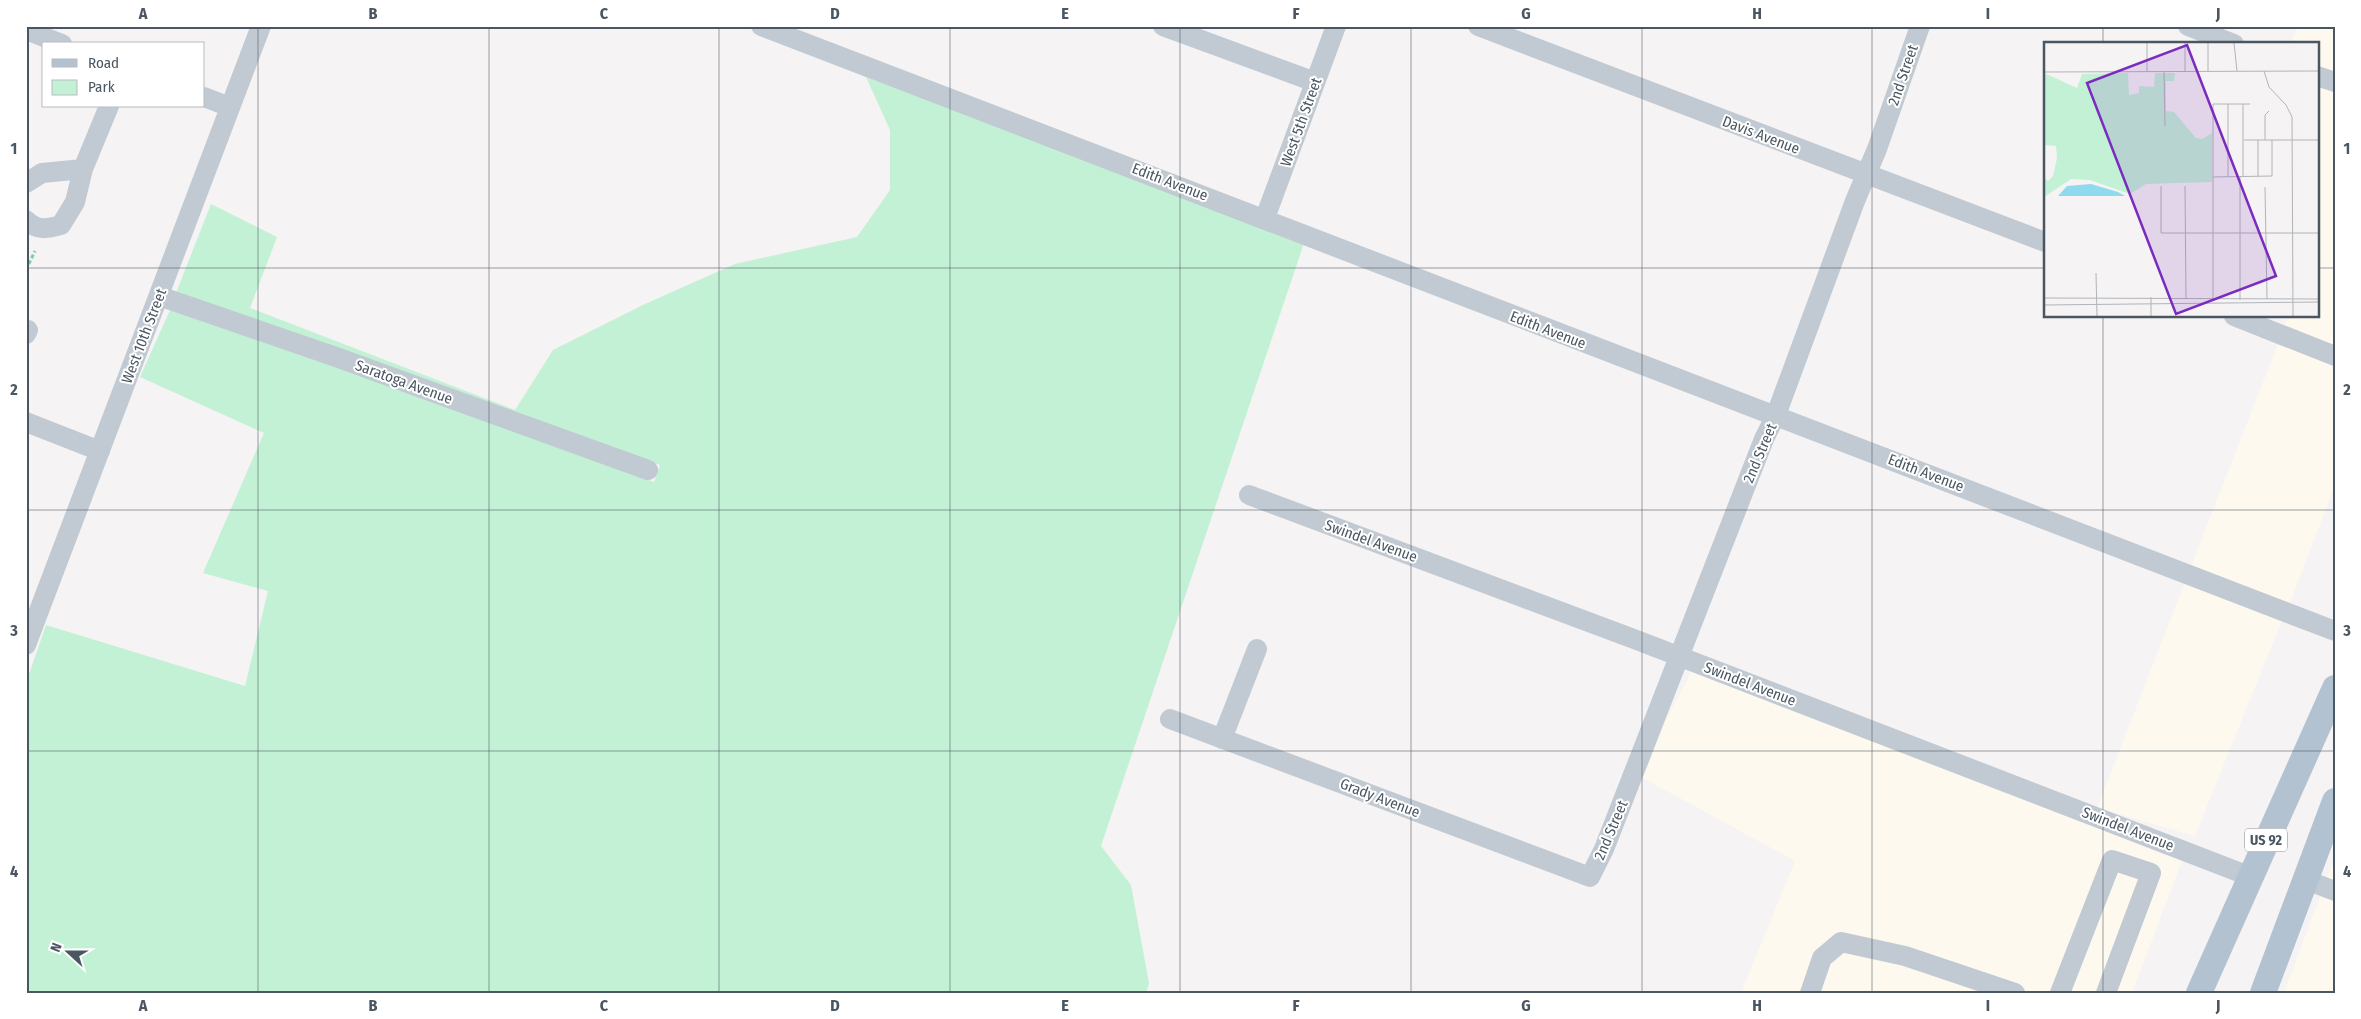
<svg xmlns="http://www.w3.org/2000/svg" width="2361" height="1019" viewBox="0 0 2361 1019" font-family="'Fira Sans Condensed',sans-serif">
<rect width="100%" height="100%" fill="#f5f3f3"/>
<path fill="#fdf9ef" d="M2297,26h38v47l-18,-7v-22h-26z
M2317,85l18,7v255l-51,-20 4,-11h29v-74l4,-10 -4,-3z
M2278,344l57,22v119l-45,118 -99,-37z
M2185,582l98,36 -88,218 -98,-28z
M1692,671l490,190 -50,132h-391l54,-132 -152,-83 24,-60z
M2335,857v136h-51z"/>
<path fill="#c3f1d5" d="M866,77l438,166 -203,603 30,39 18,98 -3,10h-1120v-310l20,-58 199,61 23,-95 -65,-18 61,-140 -124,-56 30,-67 163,56 321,116 6,-17 -321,-116 -163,-56 35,-89 66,33 -27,71 265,102 38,-60 92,-46 90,-40 122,-27 33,-47v-60z"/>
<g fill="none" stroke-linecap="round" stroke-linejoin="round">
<path stroke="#7ad0a6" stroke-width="3" stroke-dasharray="4 2.5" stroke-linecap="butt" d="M26,270l9,-19"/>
<path stroke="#c1cad2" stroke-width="20" d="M761,26l1574,605
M1163,26l152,56
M1478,26l567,216
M2188,26l46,18
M26,30l36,14
M2317,76l18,6
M204,97l26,10
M83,169l26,-63
M26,183l16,-10 41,-4 -8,33 -14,23c-14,4 -24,6 -35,-5
M1265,218l71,-192
M159,296l177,61 312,113
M2234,316l101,40
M26,334l2,-4
M26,422l74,29
M1249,495l385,144 615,237
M26,645l235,-619
M1170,719l420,158 14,-28 160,-410 12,-24 79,-214 22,-52 43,-123
M1222,739l35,-90
M2306,880l29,11
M1810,993l12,-35 19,-16 64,14 110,37
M2060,993l52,-133 39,13 -45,120"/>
<path stroke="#b3c2d1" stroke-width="26" d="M2199,993l136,-305
M2263,993l72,-192"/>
</g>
<path fill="none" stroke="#4a5661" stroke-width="1" stroke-opacity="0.55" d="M258,26v967M489,26v967M719,26v967M950,26v967M1180,26v967M1411,26v967M1642,26v967M1872,26v967M2103,26v18M26,268h2019M2317,268h18M2103,316v677M26,510h2309M26,751h2309"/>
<g text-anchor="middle" stroke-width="4" stroke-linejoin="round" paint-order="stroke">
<rect fill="#fff" stroke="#808990" stroke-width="1" x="2245" y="828.5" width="42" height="23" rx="4"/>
<g font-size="14" font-weight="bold" fill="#4a5661">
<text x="2266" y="845">US 92</text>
</g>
<g font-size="15" fill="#4a5661" stroke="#fff">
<text transform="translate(1903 75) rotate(-71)" y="5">2nd Street</text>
<text transform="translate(1301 122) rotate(-70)" y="5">West 5th Street</text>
<text transform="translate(1761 135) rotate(21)" y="5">Davis Avenue</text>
<text transform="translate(1170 182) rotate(21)" y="5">Edith Avenue</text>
<text transform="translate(1548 330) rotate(21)" y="5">Edith Avenue</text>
<text transform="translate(144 336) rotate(-69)" y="5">West 10th Street</text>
<text transform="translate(404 382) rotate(20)" y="5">Saratoga Avenue</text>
<text transform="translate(1760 453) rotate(-67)" y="5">2nd Street</text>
<text transform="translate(1926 473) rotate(21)" y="5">Edith Avenue</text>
<text transform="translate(1371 541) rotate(20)" y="5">Swindel Avenue</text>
<text transform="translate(1750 684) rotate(21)" y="5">Swindel Avenue</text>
<text transform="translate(1380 798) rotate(21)" y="5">Grady Avenue</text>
<text transform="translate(2128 829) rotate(21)" y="5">Swindel Avenue</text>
<text transform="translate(1611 830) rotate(-67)" y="5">2nd Street</text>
</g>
</g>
<g transform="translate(2044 42)">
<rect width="275" height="275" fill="#f5f3f3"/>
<path d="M0,31l33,15 5,-14 46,-1 1,22 10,-2v-7l15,1 1,-14h20l-1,8h-8v30l8,1 22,26 6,1 10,-6v49l-66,2 -16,10 -40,-14 -19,-1 -27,18v-20l4,4 5,-5 4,-18 -1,-12 -12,-1z" fill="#c3f1d5"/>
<path d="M47,142l27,8 7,4h-67l9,-10z" fill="#90daee"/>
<path fill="none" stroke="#b1b4b9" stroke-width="1" d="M141,1v28M164,1v28M190,1l3,28M220,29l5,16 17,18 6,12 1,199M0,30l275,-1M103,30v-29M120,30l1,54M184,62v73M199,62v72M200,98h75M214,98v36M221,98v-25l4,-4M169,135l59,-1v-36M117,144v47h158M141,144l1,112M221,145l2,112M52,231l1,43M107,255v19M0,256l275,1M169,257v-195h37M196,258v-124M0,263l275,-3"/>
<path fill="#7b2cbf" fill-opacity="0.15" stroke="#7b2cbf" stroke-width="2.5" d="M143,3l89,231 -100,38 -89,-231z"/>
<rect width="275" height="275" fill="none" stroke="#4a5661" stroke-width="2.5"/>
</g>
<rect width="2361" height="1019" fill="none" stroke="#ffffff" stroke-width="55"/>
<rect x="42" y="42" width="162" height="65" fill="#ffffff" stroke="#b7bbc0"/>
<rect x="52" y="59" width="25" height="8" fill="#b3c2d1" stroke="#b7bbc0"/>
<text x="88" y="68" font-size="15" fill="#4a5661">Road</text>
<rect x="52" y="80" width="25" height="15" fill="#c3f1d5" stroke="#b7bbc0"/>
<text x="88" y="92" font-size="15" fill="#4a5661">Park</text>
<g transform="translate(68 952) rotate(291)" stroke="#ffffff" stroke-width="4" paint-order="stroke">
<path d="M0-4L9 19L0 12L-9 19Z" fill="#4a5661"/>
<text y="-8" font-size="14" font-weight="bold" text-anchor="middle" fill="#4a5661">N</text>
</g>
<rect x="28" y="28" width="2306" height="964" fill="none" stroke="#4a5661" stroke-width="2"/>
<g font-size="16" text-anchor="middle" font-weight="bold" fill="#4a5661">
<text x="143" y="19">A</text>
<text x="373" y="19">B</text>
<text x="604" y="19">C</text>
<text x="835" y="19">D</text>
<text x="1065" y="19">E</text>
<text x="1296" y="19">F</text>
<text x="1526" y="19">G</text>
<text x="1757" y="19">H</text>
<text x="1988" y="19">I</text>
<text x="2218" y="19">J</text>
<text x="14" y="154">1</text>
<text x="2347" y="154">1</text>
<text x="14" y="395">2</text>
<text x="2347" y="395">2</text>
<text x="14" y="636">3</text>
<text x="2347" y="636">3</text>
<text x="14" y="877">4</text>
<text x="2347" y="877">4</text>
<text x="143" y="1011">A</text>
<text x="373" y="1011">B</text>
<text x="604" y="1011">C</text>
<text x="835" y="1011">D</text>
<text x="1065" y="1011">E</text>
<text x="1296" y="1011">F</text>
<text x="1526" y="1011">G</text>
<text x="1757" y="1011">H</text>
<text x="1988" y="1011">I</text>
<text x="2218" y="1011">J</text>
</g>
</svg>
